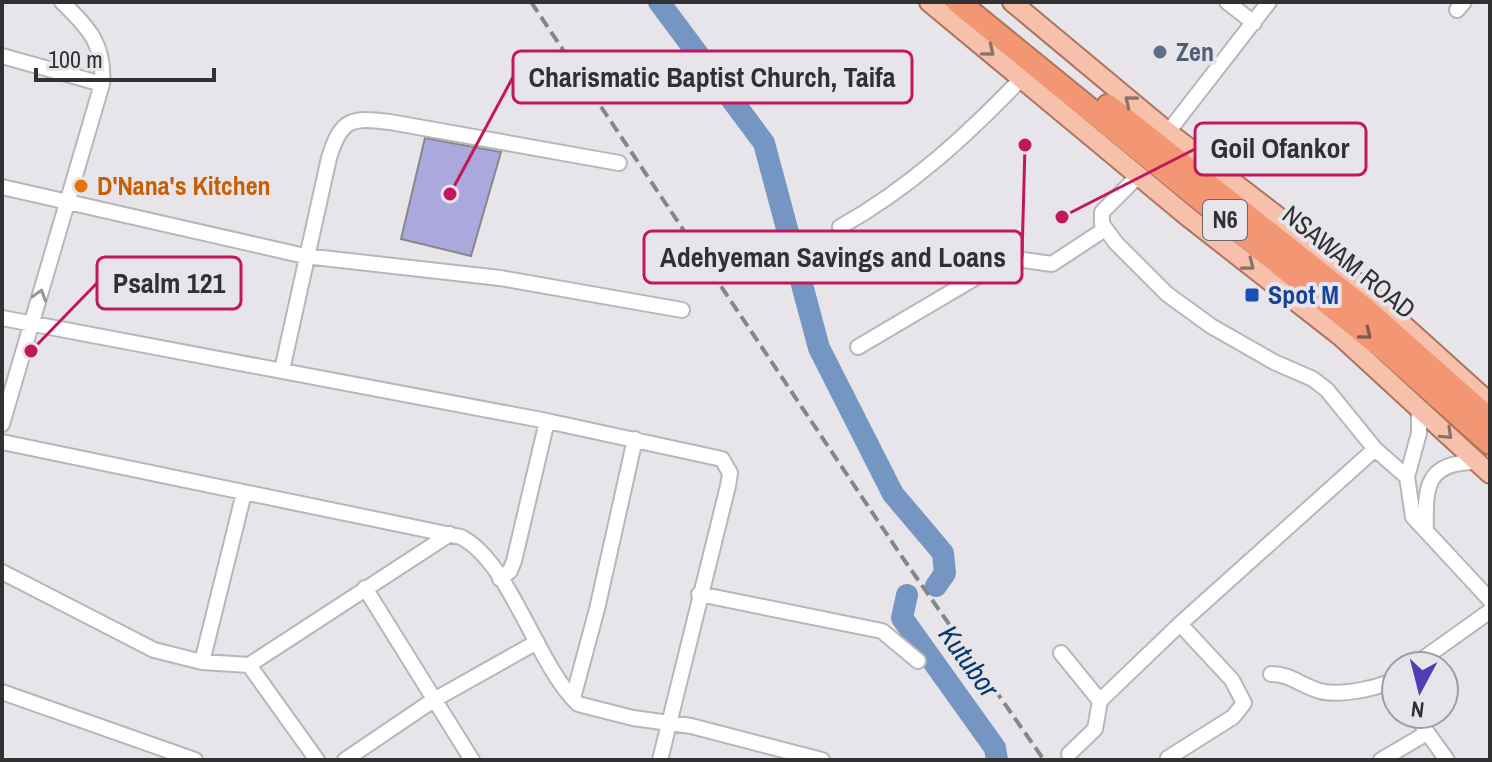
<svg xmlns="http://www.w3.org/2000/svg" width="1492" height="762" viewBox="0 0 1492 762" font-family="'Archivo Narrow',sans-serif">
<rect width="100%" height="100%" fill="#e7e5ea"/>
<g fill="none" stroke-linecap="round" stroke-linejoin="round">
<path stroke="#7596c3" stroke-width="22" d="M659,2l105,141 55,205 74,146 50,59 2,20 -9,13
M907,595l-5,23 93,130 2,12"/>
</g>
<path fill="#aba8de" stroke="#87878c" stroke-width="2" d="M425,138l76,14 -30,104 -70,-17z"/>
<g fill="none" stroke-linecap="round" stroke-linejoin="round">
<g stroke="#b8b6bb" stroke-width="18">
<path id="minor" d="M1227,2l27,21
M1457,10l7,-8
M2,56l100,28
M1168,132l101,-130
M1138,176l-36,36v12l14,19 51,51 44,32 63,36 39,17 14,11 48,59 32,28
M2,187l303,69 195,22 182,32
M840,227c70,-39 126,-91 182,-149
M2,318l545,103 175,38 8,14 -2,13 -68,274
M858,347l144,-85 14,-3 36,5 53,-35
M282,370l47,-212c12,-40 23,-41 61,-36l229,41
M1419,408v25l-12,44 6,40 77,83
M2,424l100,-340c3,-39 -13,-56 -40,-82
M2,442l459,95c50,26 75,127 117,167l55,14 58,8 131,34
M1426,531c-1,-44 -1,-69 51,-69
M2,572l152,78 48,12 47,3 201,-131
M500,579l10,-8 4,-10 33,-140
M365,588l107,172
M699,594l183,37 36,30
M1061,653l39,48
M202,662l42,-169
M249,665l68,95
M1413,666l77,-55
M1271,674c20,0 30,12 49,17 18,5 60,-2 76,-13
M2,692l193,68
M573,698l24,-89 38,-170
M1414,714l33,46
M1069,754l26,-25 5,-28 7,-7 73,-70 195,-175
M1168,758l65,-41 11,-14 -12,-23 -52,-56
M345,760l87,-59 105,-59
M1381,760l46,-27"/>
</g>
<g stroke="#ae735d" stroke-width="22">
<path id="major" d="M929,2l259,215 152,119 150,138
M1012,2l156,130 147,113 175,158"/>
</g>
<g stroke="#ae735d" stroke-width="26">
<path id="highway" d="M958,2l430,350 102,91
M1108,106l258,204 124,110"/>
</g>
<use href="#minor" stroke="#fff" stroke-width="14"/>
<use href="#major" stroke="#f7c0ab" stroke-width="18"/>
<use href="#highway" stroke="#f29673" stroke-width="22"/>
<path stroke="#868588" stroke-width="4" stroke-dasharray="12 6" stroke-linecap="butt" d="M531,2l369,552 144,206"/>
</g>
<defs><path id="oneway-chevron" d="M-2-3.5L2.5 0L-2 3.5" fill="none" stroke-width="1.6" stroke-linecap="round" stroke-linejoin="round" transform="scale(2)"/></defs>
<g stroke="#8a7169">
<use href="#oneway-chevron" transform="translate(989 51) rotate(39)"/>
<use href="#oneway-chevron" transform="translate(1130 101) rotate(-141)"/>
<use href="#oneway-chevron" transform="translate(1249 265) rotate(38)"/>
<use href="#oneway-chevron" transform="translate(1447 434) rotate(44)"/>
</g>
<use stroke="#989899" href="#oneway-chevron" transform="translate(40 295) rotate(-73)"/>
<use stroke="#7e594d" href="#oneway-chevron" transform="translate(1366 334) rotate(39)"/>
<circle fill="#5c6f8a" stroke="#e7e5ea" stroke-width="3" cx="1160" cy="52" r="8"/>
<circle fill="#e8710a" stroke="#e7e5ea" stroke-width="3" cx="81" cy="186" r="8"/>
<rect fill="#1a4fb4" stroke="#e7e5ea" stroke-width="3" x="1244" y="287" width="16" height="16" rx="4"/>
<g text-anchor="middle" stroke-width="8" stroke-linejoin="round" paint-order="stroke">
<rect fill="#e7e5ea" stroke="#68676a" stroke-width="2" x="1203" y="200" width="44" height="40" rx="6"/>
<g font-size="24" font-weight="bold" fill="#313133">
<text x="1225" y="228">N6</text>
</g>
<g font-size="26" font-weight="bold" fill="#4e5e75" stroke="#e7e5ea" text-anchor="start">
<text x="1176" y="61">Zen</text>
</g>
<g font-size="26" font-weight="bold" fill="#c56008" stroke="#e7e5ea" text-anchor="start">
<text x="97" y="195">D'Nana's Kitchen</text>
</g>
<g font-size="26" fill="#313133" stroke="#e7e5ea">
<text transform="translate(1349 262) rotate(39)" y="9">NSAWAM ROAD</text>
</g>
<g font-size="26" font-weight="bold" fill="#164399" stroke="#e7e5ea" text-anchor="start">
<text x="1268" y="304">Spot M</text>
</g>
<g font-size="28" font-style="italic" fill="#09386f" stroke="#e7e5ea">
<text transform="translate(969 661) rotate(54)" y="10">Kutubor</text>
</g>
</g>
<path fill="none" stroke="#c2185b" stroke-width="3" d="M450 194L513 77M1062 217L1195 149M1025 145L1022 257M31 351L97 283"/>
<g fill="#c2185b" stroke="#e7e5ea" stroke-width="3">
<circle cx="450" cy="194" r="8"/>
<circle cx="1062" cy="217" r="8"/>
<circle cx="1025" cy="145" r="8"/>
<circle cx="31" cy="351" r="8"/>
</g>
<g fill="#e7e5ea" stroke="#c2185b" stroke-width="3">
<rect x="513" y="51" width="399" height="52" rx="8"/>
<rect x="1195" y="123" width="171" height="52" rx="8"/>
<rect x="644" y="231" width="378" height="52" rx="8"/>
<rect x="97" y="257" width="144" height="52" rx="8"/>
</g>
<g font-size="28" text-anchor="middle" font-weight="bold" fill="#313133">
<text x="712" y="87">Charismatic Baptist Church, Taifa</text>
<text x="1280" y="158">Goil Ofankor</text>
<text x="833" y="267">Adehyeman Savings and Loans</text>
<text x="169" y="293">Psalm 121</text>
</g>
<rect width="1492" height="762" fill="none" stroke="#313133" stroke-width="8"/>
<g transform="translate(1420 690) rotate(187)"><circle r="38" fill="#e7e5ea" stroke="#9e9da1" stroke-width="2"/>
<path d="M0-6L14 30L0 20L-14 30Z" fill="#4e3fb7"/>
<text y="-12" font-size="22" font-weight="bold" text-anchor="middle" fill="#313133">N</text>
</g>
<path d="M36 68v12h178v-12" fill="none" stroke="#313133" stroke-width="4"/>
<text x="48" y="68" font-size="24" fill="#313133" stroke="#e7e5ea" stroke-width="6" paint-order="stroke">100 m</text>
</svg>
